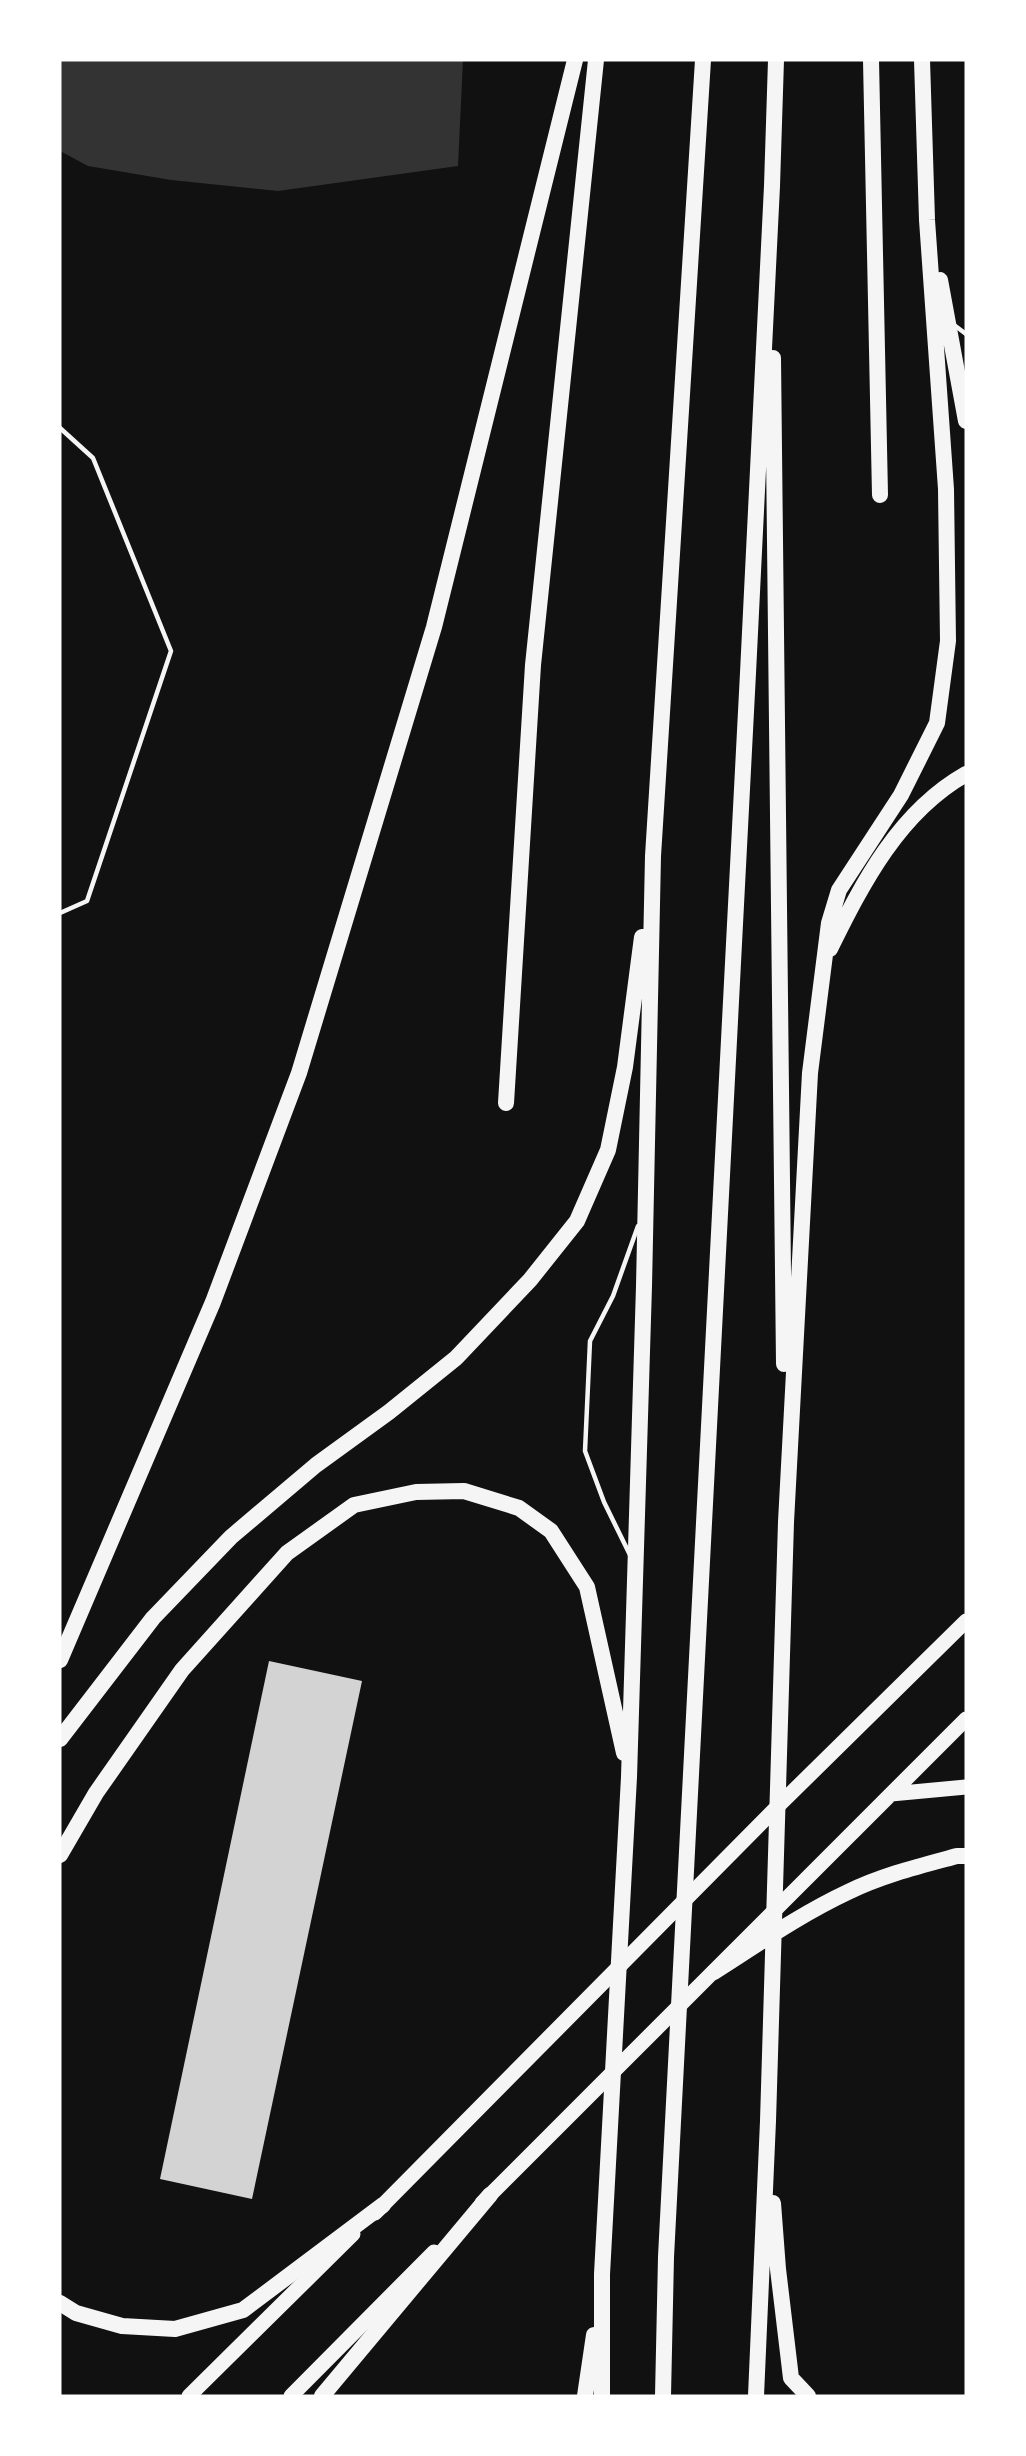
<svg xmlns="http://www.w3.org/2000/svg" width="1026" height="2456" viewBox="0 0 1026 2456" font-family="Literata,serif">
<rect width="100%" height="100%" fill="#111"/>
<path fill="#333" d="M60,60h403l-5,106 -180,25 -107,-11 -83,-14 -28,-15z"/>
<path fill="#d3d3d3" d="M269,1661l93,20 -110,518 -92,-20z"/>
<g fill="none" stroke-linecap="round" stroke-linejoin="round">
<path stroke="#f5f5f5" stroke-width="4.5" d="M954,325l12,9
M60,428l33,30 78,193 -84,250 -27,12
M630,1555l-26,-53 -19,-51 5,-110 23,-45 25,-70"/>
<path stroke="#f5f5f5" stroke-width="15" d="M891,1794l75,-7
M482,2203l484,-484
M375,2213l402,-406 189,-186
M189,2396l164,-162
M291,2396l143,-144"/>
<path stroke="#f5f5f5" stroke-width="16" d="M871,60l9,435
M940,280l26,141
M773,358l11,1006
M830,949c33,-67 69,-137 136,-175
M506,1103l27,-438 63,-605
M60,1660l153,-358 86,-229 135,-446 141,-567
M60,1739l93,-121 78,-81 85,-72 73,-53 67,-54 74,-78 47,-59 31,-71 17,-83 17,-130
M60,1855l36,-62 86,-123 105,-117 67,-48 62,-13 48,-1 55,17 32,23 36,56 37,166
M714,1972c44,-28 87,-58 134,-80 35,-17 72,-26 109,-36h9
M773,2203l5,66 13,109 17,18
M60,2303l16,10 46,13 53,3 68,-19 140,-105
M322,2396l168,-201
M585,2396l9,-61
M602,2396v-122l27,-497 15,-491 9,-430 50,-796
M663,2396l3,-139 82,-1584 24,-487 4,-126
M756,2396l12,-275 18,-599 24,-449 19,-150 10,-33 62,-95 36,-72 11,-82 -2,-152 -19,-269 -5,-160"/>
</g>
<rect width="1026" height="2456" fill="none" stroke="#ffffff" stroke-width="123"/>
</svg>
